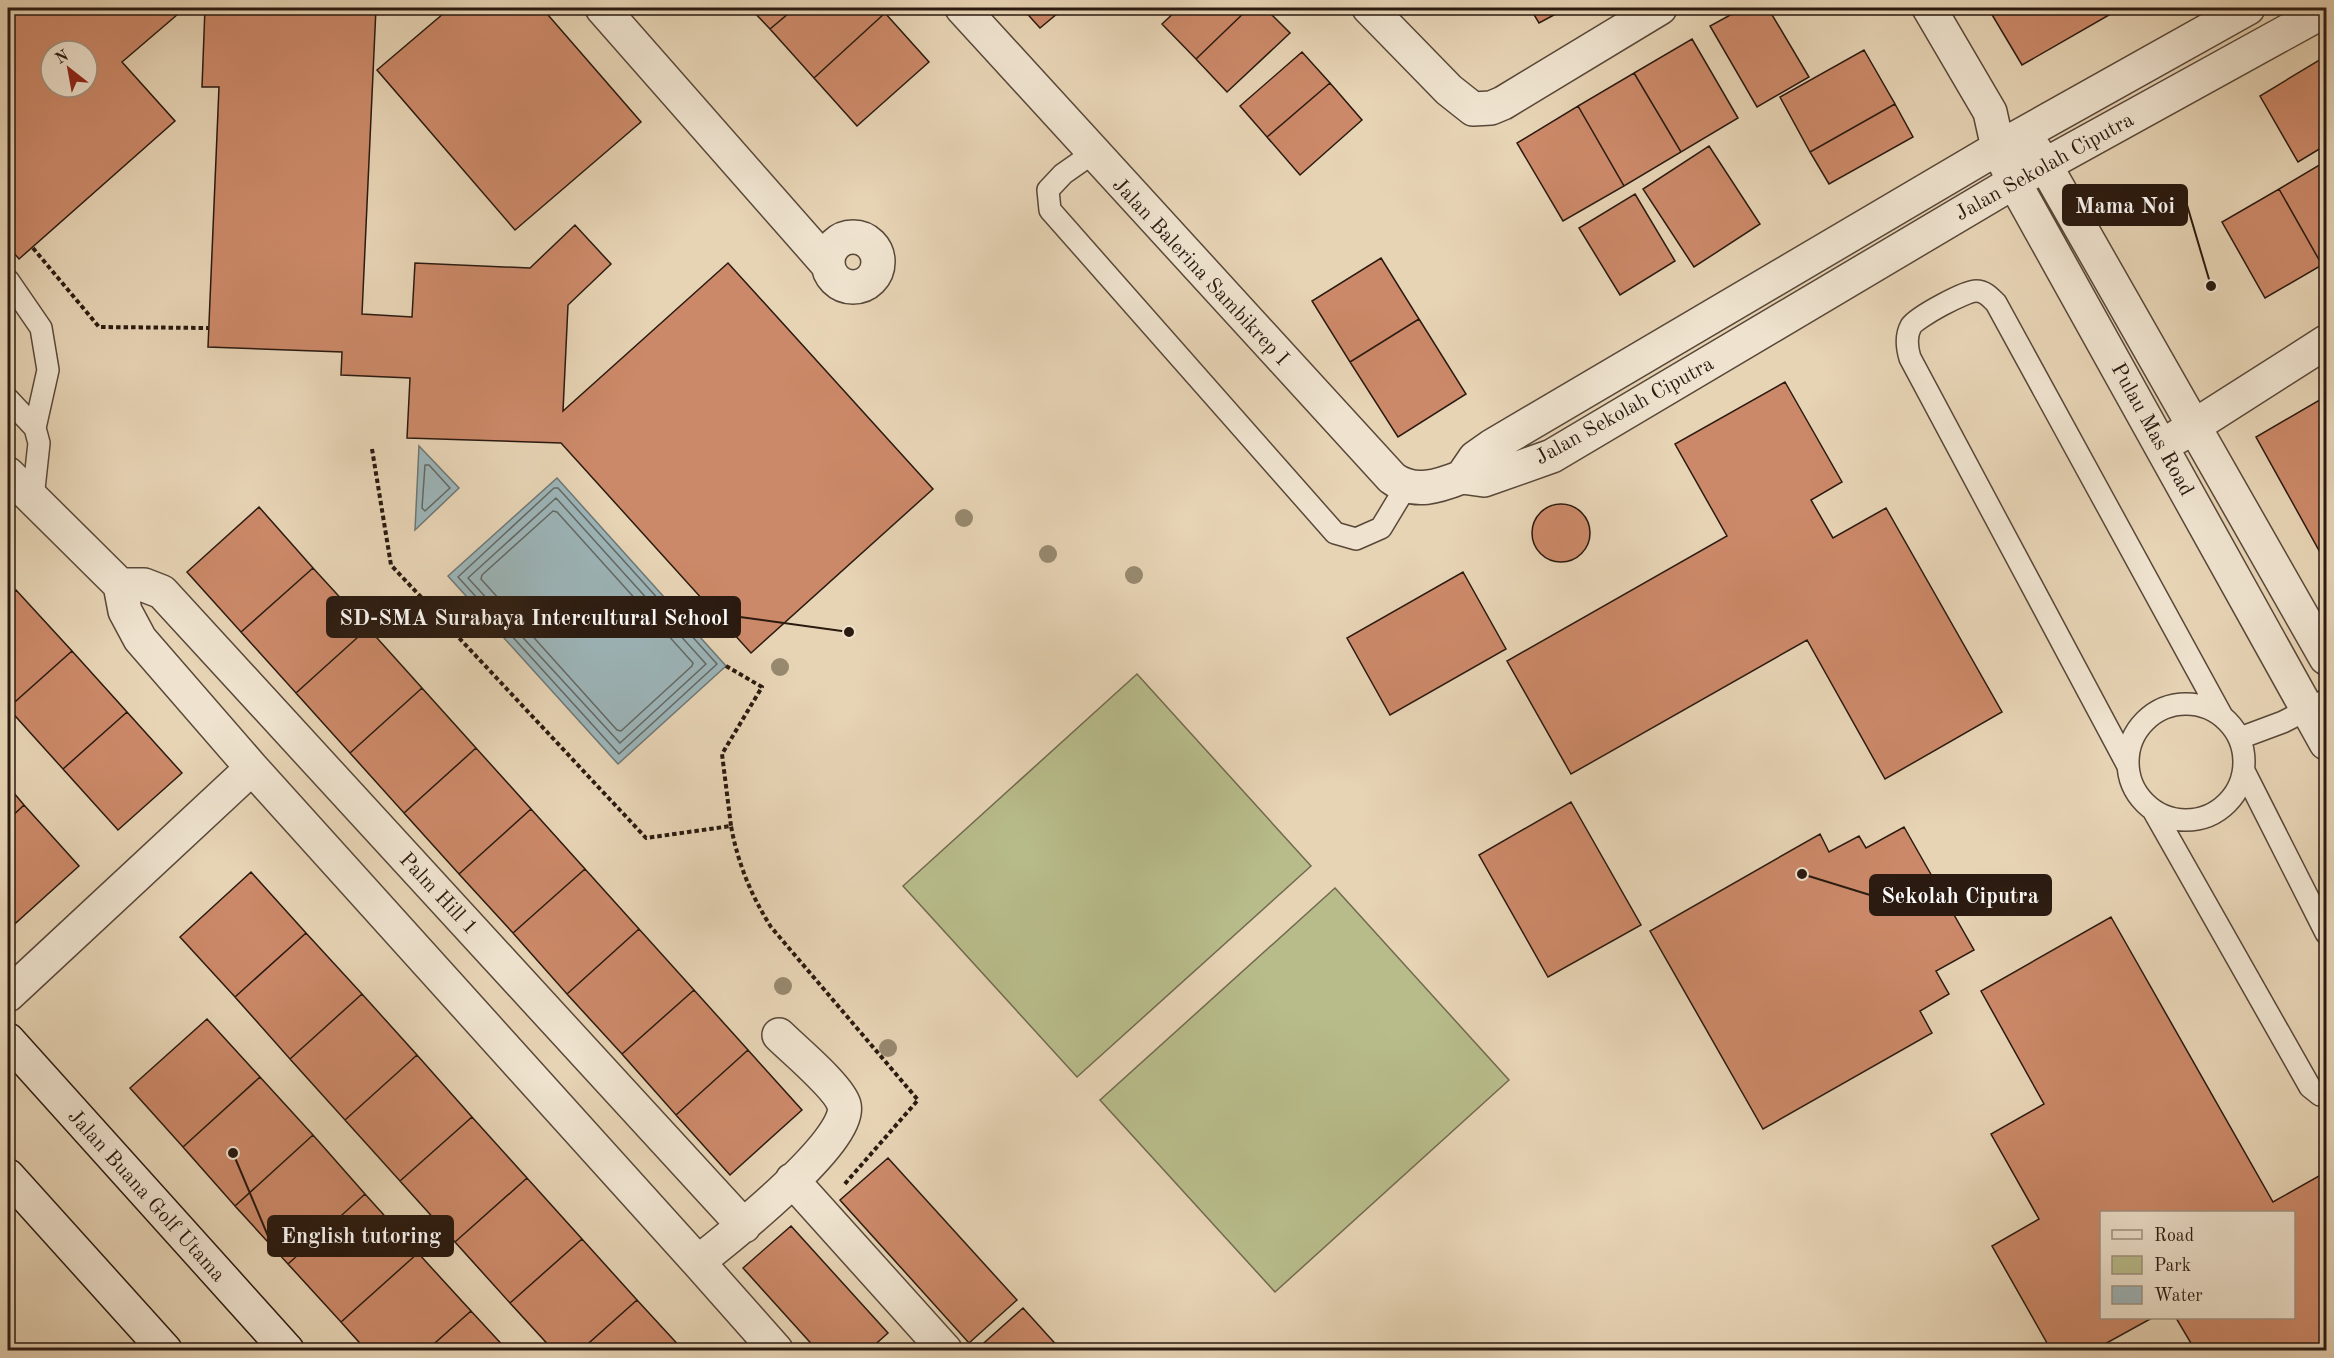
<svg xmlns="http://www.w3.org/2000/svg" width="2334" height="1358" viewBox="0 0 2334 1358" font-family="'Old Standard TT',serif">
<rect width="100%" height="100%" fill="#e7d4b5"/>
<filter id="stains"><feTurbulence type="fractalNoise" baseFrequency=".00333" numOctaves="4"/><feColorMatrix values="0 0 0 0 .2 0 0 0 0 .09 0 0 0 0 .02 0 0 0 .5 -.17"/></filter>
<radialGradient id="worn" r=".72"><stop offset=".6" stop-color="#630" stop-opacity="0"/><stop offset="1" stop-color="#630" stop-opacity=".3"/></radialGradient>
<path fill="#b8bc8b" stroke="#716b4e" stroke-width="1.5" d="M1137,674l174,192 -234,211 -174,-191z
M1335,888l174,192 -234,212 -175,-192z"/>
<path fill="#9cb5b9" stroke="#6e7775" stroke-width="1.5" d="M419,446l40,42 -44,42z
M557,478l169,188 -108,98 -170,-188z"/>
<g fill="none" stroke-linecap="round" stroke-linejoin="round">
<path stroke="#636864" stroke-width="1.5" d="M425,465h4l21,23 -25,23 -3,-3z
M554,488h4l159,176 -98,90 -161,-177z
M556,498l150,166 -86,79 -152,-165z
M553,511l4,1 136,151 -1,3 -71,65 -4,-1 -136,-151 1,-4z"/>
</g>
<path fill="#cc8969" stroke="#2a1a10" stroke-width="1.5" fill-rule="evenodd" d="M8,8h177l-63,54 53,59 -156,138 -11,-13zM51,51h36v36h-36z
M205,8h171l-14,306 50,3 3,-54 115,5 45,-43 36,39 -43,41 -5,106 165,-148 205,226 -182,164 -190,-210 -154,-5 3,-60 -69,-3 1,-23 -134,-5 11,-260h-17z
M450,8h92l99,114 -126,108 -138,-160z
M750,8h45l-25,21z
M795,8h85l5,5 -71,65 -44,-49z
M1022,8h42l-24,20z
M1179,8h70l-53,51 -34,-35z
M1249,8h16l25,25 -63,59 -31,-33z
M1530,8h37l-28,15z
M1743,8h25l41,69 -52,30 -47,-81z
M1988,8h116l5,7 -87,50z
M885,13l44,49 -72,64 -43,-48z
M1692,39l46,79 -57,34 -47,-79z
M1864,50l31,54 -85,48 -30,-55z
M1302,52l28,31 -63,54 -27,-31z
M2326,56v89l-28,17 -38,-66z
M1634,73l47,79 -57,34 -46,-80z
M1330,83l32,37 -62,55 -33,-38z
M1895,104l18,33 -84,47 -19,-32z
M1578,106l46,80 -61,35 -46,-78z
M1709,146l51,78 -66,43 -51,-78z
M2326,161v102l-4,2 -43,-76z
M2279,189l43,76 -57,33 -43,-76z
M1635,194l40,67 -55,34 -41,-67z
M1381,258l38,61 -69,43 -38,-61z
M1419,319l47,75 -68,43 -48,-75z
M1785,382l57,100 -31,18 22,38 53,-30 116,204 -117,67 -78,-139 -236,134 -64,-113 220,-125 -52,-92z
M2323,398l3,6v159l-70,-126z
M1532 533a29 29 0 1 1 58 0a29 29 0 1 1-58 0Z
M259,507l54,61 -72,64 -54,-60z
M313,568l55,60 -72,65 -55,-61z
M1463,572l43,77 -116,66 -43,-77z
M16,590l56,61 -64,57v-110z
M368,628l54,60 -72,65 -54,-60z
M72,651l55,61 -64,57 -55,-61z
M422,688l54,60 -72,65 -54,-60z
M127,712l55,61 -64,57 -55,-61z
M476,748l55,61 -72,65 -55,-61z
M8,786l16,19 -16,15z
M1571,802l70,123 -93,52 -69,-122z
M24,805l55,61 -71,64v-110z
M531,809l54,60 -72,64 -54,-59z
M1904,827l70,123 -38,21 13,23 -29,17 12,22 -169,96 -113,-198 170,-97 9,18 30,-16 7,12z
M585,869l54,60 -72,65 -54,-61z
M251,872l55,61 -71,64 -55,-60z
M2111,917l162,285 53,-30v177l-131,1 -19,-32h118v-106h-192v106h50l-58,32h-43l-59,-104 47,-27 -48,-85 53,-30 -63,-113z
M639,929l55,61 -72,64 -55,-60z
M306,933l56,61 -72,65 -55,-62z
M694,990l54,60 -72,65 -54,-61z
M362,994l55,61 -72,65 -55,-61z
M207,1019l53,58 -77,70 -53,-59z
M748,1050l54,60 -72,65 -54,-60z
M417,1055l55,62 -72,64 -55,-61z
M260,1077l53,58 -78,71 -52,-59z
M472,1117l55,61 -72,64 -55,-61z
M313,1135l52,59 -77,70 -53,-58z
M888,1158l129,142 -48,43 -129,-143z
M527,1178l55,61 -72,64 -55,-61z
M365,1194l53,59 -77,69 -53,-58z
M791,1226l97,107 -19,17h-52l-74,-82z
M582,1239l55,61 -56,50h-28l-43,-47z
M418,1253l53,58 -44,39h-61l-25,-28z
M637,1300l46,50h-102z
M1023,1308l38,42h-85z
M471,1311l36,39h-80z"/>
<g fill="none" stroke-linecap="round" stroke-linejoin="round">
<g stroke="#594839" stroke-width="24">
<path id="service" d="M1093,153l-30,21 -15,16 2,20 285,323 21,6 25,-11 26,-43
M8,280l33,48 7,42 -13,58
M8,399l27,29 4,15 -6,55
M2128 762a58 58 0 1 1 116 0a58 58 0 1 1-116 0Z
M2240,738l43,-16 43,-22
M2128,766l-218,-408c-3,-10 -5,-21 1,-32 6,-9 54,-35 65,-35 9,0 14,6 20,12l226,413
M2244,771l82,162
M2153,810l157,277 10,8 6,-1"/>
</g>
<g stroke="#594839" stroke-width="36">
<path id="minor" d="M602,8l226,257
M962,8l430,470c22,17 47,8 70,-1
M1369,8l80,82 24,19 18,-1 12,-5 157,-95
M1929,8l61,104 8,36 16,34 312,561
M2033,147l12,18 281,493
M828 262a25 25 0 1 1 50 0a25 25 0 1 1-50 0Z
M2177,437l149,-95
M8,474l112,111 5,26 15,28 112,129 446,494 78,88
M1462,477l22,3 68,-24 462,-274 312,-172
M1462,477l13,-19 17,-12 506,-298 250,-140
M120,585h24l18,7 582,634
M8,995l244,-227
M792,1180l153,170
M698,1262c28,-22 156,-123 146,-157 -5,-18 -50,-55 -65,-70"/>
</g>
<g stroke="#2a1a10" stroke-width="36">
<path id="secondary" d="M8,1040l279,310
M8,1176l157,174"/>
</g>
<path stroke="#2a1a10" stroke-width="4" stroke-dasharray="4.5 3" stroke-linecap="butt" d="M33,248l66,79 109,1
M372,449l19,116 255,273 85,-12c7,38 20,69 40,101l147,173 -75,86
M726,666l36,21 -40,67 9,72"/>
<use href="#service" stroke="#efe3cf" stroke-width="21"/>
<use href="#minor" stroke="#efe3cf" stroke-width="33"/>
<use href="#secondary" stroke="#efe3cf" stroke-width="33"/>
</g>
<g fill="#97896f">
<circle cx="964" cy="518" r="9"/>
<circle cx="1048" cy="554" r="9"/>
<circle cx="1134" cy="575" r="9"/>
<circle cx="780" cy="667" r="9"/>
<circle cx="783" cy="986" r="9"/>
<circle cx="888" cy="1048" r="9"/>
</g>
<g text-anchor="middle" stroke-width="5" stroke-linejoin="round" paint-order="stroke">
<g font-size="21" fill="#2a1a10" stroke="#efe3cf">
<text transform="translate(2044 166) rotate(-29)" y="7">Jalan Sekolah Ciputra</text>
<text transform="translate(1201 271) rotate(47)" y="7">Jalan Balerina Sambikrep I</text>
<text transform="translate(1624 410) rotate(-29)" y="7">Jalan Sekolah Ciputra</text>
<text transform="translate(2153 429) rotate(61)" y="7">Pulau Mas Road</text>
<text transform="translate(439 893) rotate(47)" y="7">Palm Hill 1</text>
<text transform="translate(147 1195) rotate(48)" y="7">Jalan Buana Golf Utama</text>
</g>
</g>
<path fill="none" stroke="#2a1a10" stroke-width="2" d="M2211 286L2187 205M849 632L740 617M1802 874L1870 895M233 1153L268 1236"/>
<g fill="#2a1a10" stroke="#efe3cf" stroke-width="2">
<circle cx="2211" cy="286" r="6"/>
<circle cx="849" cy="632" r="6"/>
<circle cx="1802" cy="874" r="6"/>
<circle cx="233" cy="1153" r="6"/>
</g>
<g fill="#2a1a10" stroke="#2a1a10" stroke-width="2">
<rect x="2063" y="185" width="124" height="40" rx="6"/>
<rect x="327" y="597" width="413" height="40" rx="6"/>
<rect x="1870" y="875" width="181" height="40" rx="6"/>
<rect x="268" y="1216" width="185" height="40" rx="6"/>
</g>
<g font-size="22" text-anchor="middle" font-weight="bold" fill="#fff">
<text x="2125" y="213">Mama Noi</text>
<text x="534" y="625">SD-SMA Surabaya Intercultural School</text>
<text x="1960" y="903">Sekolah Ciputra</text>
<text x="361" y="1243">English tutoring</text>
</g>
<rect width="2334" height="1358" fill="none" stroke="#e7d4b5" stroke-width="30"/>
<rect x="9" y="9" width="2316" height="1340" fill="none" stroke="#2a1a10" stroke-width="3"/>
<rect x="15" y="15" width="2304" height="1328" fill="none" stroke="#2a1a10" stroke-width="1.5"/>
<rect x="2100" y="1211" width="195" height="108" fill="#efe3cf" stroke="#a09383" stroke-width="1.5"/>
<rect x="2112" y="1230" width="30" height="9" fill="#efe3cf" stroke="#a09383" stroke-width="1.5"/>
<text x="2154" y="1241" font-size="18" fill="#2a1a10">Road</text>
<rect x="2112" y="1256" width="30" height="18" fill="#b8bc8b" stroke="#a09383" stroke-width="1.5"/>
<text x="2154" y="1271" font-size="18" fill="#2a1a10">Park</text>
<rect x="2112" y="1286" width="30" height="18" fill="#9cb5b9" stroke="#a09383" stroke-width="1.5"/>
<text x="2154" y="1301" font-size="18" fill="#2a1a10">Water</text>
<g transform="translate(69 69) rotate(329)"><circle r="28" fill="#efe3cf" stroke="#a09383" stroke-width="1.5"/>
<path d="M0-4.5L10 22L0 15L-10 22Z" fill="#8f2418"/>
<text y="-9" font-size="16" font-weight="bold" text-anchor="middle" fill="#2a1a10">N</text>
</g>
<rect width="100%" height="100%" filter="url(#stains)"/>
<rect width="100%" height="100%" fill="url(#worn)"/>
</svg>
